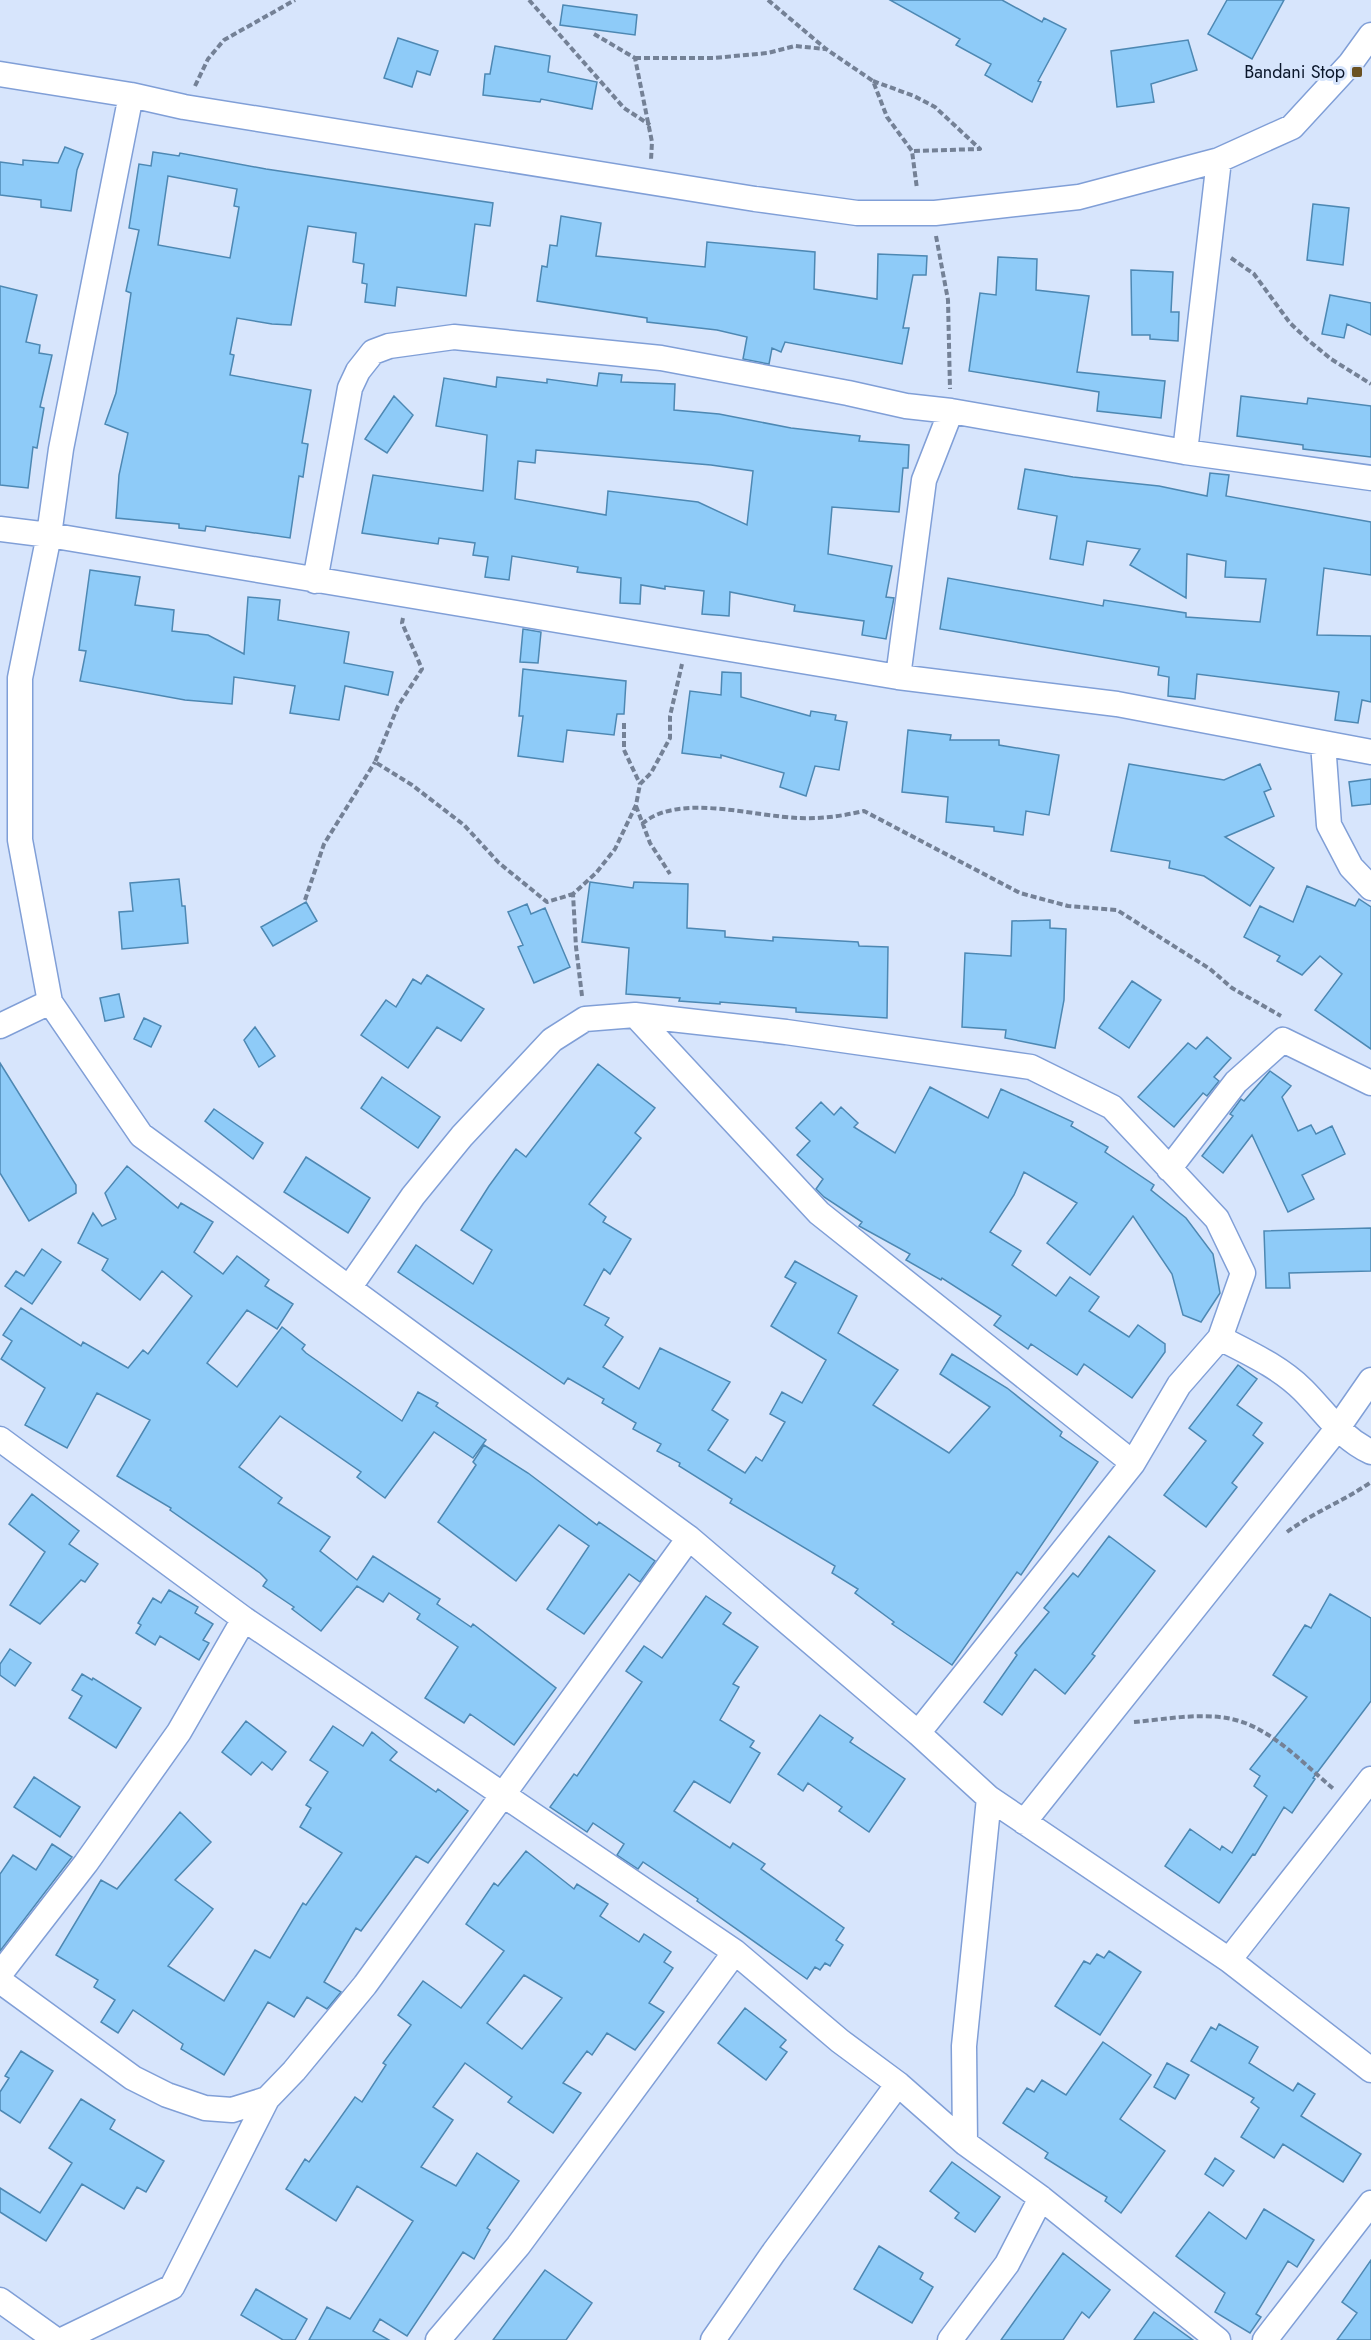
<svg xmlns="http://www.w3.org/2000/svg" width="1371" height="2340" viewBox="0 0 1371 2340" font-family="Jost,sans-serif">
<rect width="100%" height="100%" fill="#d7e5fc"/>
<path fill="#8ecbf8" stroke="#4d88b3" stroke-width="1.5" fill-rule="evenodd" d="M890,0h112l40,22 2,-4 22,11 -28,52 3,1 -9,20 -47,-27 6,-11 -35,-19 4,-6z
M1227,0h57l-32,59 -44,-25z
M563,5l74,10 -2,20 -75,-10z
M398,38l40,13 -8,24 -13,-4 -5,16 -28,-9z
M1188,40l9,30 -46,14 3,18 -37,5 -6,-56z
M495,46l55,10 -2,16 49,10 -5,27 -51,-10 -1,3 -57,-7 2,-21h5z
M65,147l18,7 -6,16 -6,41 -30,-4v-7l-41,-5v-33l23,3v-5l35,3z
M153,152l26,4 1,-3 86,16 227,34 -3,23 -15,-2 -9,72 -69,-9 -2,19 -30,-4 2,-18 -5,-1 2,-19 -11,-2 3,-29 -48,-7 -17,99 -19,-1 -35,-6 -7,36 4,1 -4,20 81,15 -9,53 6,1 -5,33 -4,-1 -9,62 -84,-12 -1,5 -26,-3v-4l-63,-6 3,-43 9,-42 -23,-9 11,-31 15,-100 -5,-2 13,-61 -10,-2 10,-64 12,2zM168,176l69,13 -3,17 5,1 -9,51 -72,-13z
M1313,204l36,4 -6,57 -36,-5z
M561,216l40,7 -5,33 109,11 2,-25 108,10 -1,37 63,10 1,-45 49,2 -1,19h-13l-10,53h6l-7,36 -117,-22 -4,10 -9,-4 -3,16 -26,-5 4,-22 -30,-7 -70,-8v-4l-110,-17 5,-35 5,1 3,-22 7,1z
M998,257l39,2 -1,31 53,6 -12,76 88,9 -4,37 -64,-7 2,-19 -130,-21 11,-78 16,2z
M1131,270l42,2 -2,40h8l-1,29 -28,-2v-4h-18z
M0,286l37,9 -11,47 14,3 -1,8 13,2 -12,52 4,1 -7,40 -4,-1 -5,41 -28,-3z
M1330,295l41,8v32l-24,-11 -3,14 -22,-4z
M599,373l23,2 -1,7 54,2 -1,26 45,4 72,14 69,8 -1,5 50,4 -1,23h-5l-4,44 -67,-5 -4,47 64,12 -6,31 8,1 -8,41 -24,-4 2,-14 -70,-10 1,-6 -65,-13 -1,24 -27,-2 2,-23 -39,-5v3l-24,-4 -1,19 -20,-1 1,-25 -44,-6 1,-5 -66,-11 -3,24 -24,-3 3,-20 -15,-2 2,-12 -36,-5 -1,6 -76,-11 11,-58 110,16 4,-56 -51,-9 8,-48 52,9 1,-10 50,6v-4l50,7zM536,450l175,15 42,6 -6,54 -49,-23 -90,-11 -2,24 -91,-16 3,-38 17,2z
M394,396l19,19 -26,38 -22,-14z
M1241,396l66,8 1,-6 63,8v51l-68,-8v-4l-66,-9z
M1025,469l48,8 86,9 48,10 3,-23 19,2 -3,21 145,26v53l-47,-7 -7,67 54,1v66l-9,-2 -4,23 -23,-3 4,-28 -142,-18 -2,25 -27,-3 1,-19 -11,-2 1,-8 -219,-38 8,-51 155,28 1,-6 82,13v4l74,5 6,-43 -41,-2 1,-16 -39,-7 -1,44 -56,-33 10,-16 -53,-8 -4,24 -33,-6 7,-43 -39,-7z
M90,570l50,7 -5,28 39,5 -2,21 36,4 36,19 4,-57 32,3 -2,20 71,12 -5,31 49,9 -5,23 -43,-9 -6,34 -49,-7 5,-27 -61,-9 -2,27 -47,-4 -105,-19 6,-30 -7,-1z
M523,629l18,3 -3,31 -18,-1z
M523,669l103,12 -2,33h-7l-3,21 -47,-5 -4,32 -45,-6 5,-40h-4z
M722,672l19,1v24l69,19 1,-5 25,4 -1,5 12,2 -8,48 -24,-4 -9,30 -26,-9 4,-14 -63,-18v3l-39,-5 8,-62 31,4z
M908,730l43,5 -1,5h49v5l60,10 -10,60 -23,-4 -3,24 -29,-4v-4l-48,-5 2,-25 -46,-5z
M1129,764l95,16 36,-16 11,25 -7,3 10,24 -49,21 49,31 -24,38 -46,-30 -35,-8 1,-7 -59,-10z
M1371,779v25l-19,2 -3,-24z
M179,879l3,27h3l3,37 -66,6 -3,-37 14,-1 -3,-28z
M590,882l43,6 1,-6 54,2 -1,44 38,3v6l48,4v-4l85,5 1,4 29,1 -1,71 -91,-6v-4l-76,-6v2l-41,-3 1,-3 -54,-4 3,-46 -47,-6z
M1307,886l48,20 4,-7 12,8v142l-56,-39 27,-36 -22,-18 -18,19 -25,-14 3,-5 -36,-19 16,-31 33,16z
M306,902l11,19 -44,25 -12,-19z
M527,904l4,10 14,-6 25,59 -36,16 -16,-36 5,-2 -15,-33z
M1050,920v8l16,1 -2,71 -9,48 -50,-10 1,-8 -44,-3 3,-74 46,3 1,-35z
M427,975l57,34 -23,32 -24,-14 -29,41 -47,-33 25,-35 10,7 17,-28 8,5z
M1132,981l29,19 -32,48 -30,-20z
M119,994l5,23 -19,4 -5,-23z
M144,1018l17,8 -10,21 -17,-8z
M255,1027l20,29 -16,11 -15,-27z
M1207,1037l24,21 -17,19 5,4 -12,15 -4,-3 -29,34 -36,-30 50,-54 8,6z
M0,1063l76,122v8l-47,28 -29,-48z
M598,1064l57,44 -20,25 6,5 -52,66 17,13 -3,5 28,17 -21,35 -6,-5 -20,36 25,13 -4,7 18,12 -20,30 36,22 21,-41 70,34 -18,28 16,10 -20,30 37,23 11,-16 6,4 23,-39 -15,-8 12,-22 20,11 24,-43 -55,-34 25,-43 -11,-6 10,-16 62,35 -19,37 60,37 -25,35 76,48 41,-46 -50,-33 12,-20 55,34 55,44 -2,4 38,26 -77,113 -4,-3 -65,93 -60,-41 2,-2 -39,-29 3,-4 -26,-16 3,-7 -105,-63 2,-4 -53,-33 1,-3 -23,-12 4,-7 -28,-15 3,-6 -34,-20 2,-4 -36,-21 -4,6 -166,-112 18,-27 57,39 19,-34 -31,-20 28,-44 27,-37 10,8z
M1270,1071l21,15 -9,11 16,34 13,-6 5,9 16,-8 13,28 -43,21 12,24 -26,13 -36,-77 -29,38 -21,-17 31,-40 -3,-2 11,-15 3,2z
M382,1077l58,40 -22,31 -57,-40z
M930,1087l58,31 13,-29 72,33 -2,4 37,21 -3,5 49,33 -3,5 35,28 27,36 7,39 -19,29 -18,-7 -11,-41 -39,-58 -43,59 -43,-32 30,-40 -53,-31 -10,23 -24,37 31,19 -9,14 44,31 14,-19 29,20 -10,14 40,26 9,-12 27,19v8l-33,46 -48,-34 -7,11 -46,-31 -3,5 -34,-24 7,-9 -59,-38 -1,2 -35,-20 4,-6 -51,-28 3,-4 -38,-25 -8,-8 7,-10 -26,-24 13,-14 -14,-13 25,-26 13,13 7,-8 17,16 -4,4 41,26z
M214,1109l49,34 -10,16 -48,-38z
M306,1157l64,41 -22,35 -64,-41z
M127,1166l51,42 3,-5 32,19 -19,30 29,22 14,-18 32,24 -4,6 28,18 -16,25 -30,-19 -40,53 30,24 45,-60 23,18 -3,4 4,4 96,68 16,-29 20,11 -2,3 50,34 -13,18 -39,-26 -49,66 -28,-21 4,-5 -81,-56 -41,51 43,31 -4,5 52,34 -10,14 37,29 16,-24 67,43 -3,5 34,23 2,-3 83,64 -42,57 -44,-31 -6,9 -39,-25 33,-51 -41,-28 3,-5 -31,-21 -6,9 -26,-16 -36,45 -29,-22 2,-2 -31,-21 4,-6 -7,-7 -90,-63 1,-2 -54,-32 33,-56 -53,-27 -30,55 -42,-23 20,-37 -44,-29 11,-18 -9,-6 18,-27 60,38 2,-4 45,26 15,-18 5,4 44,-58 -30,-25 -22,29 -38,-30 6,-11 -30,-16 15,-30 9,13 14,-7 -11,-26z
M1371,1228v43l-82,2 1,15h-24l-2,-57z
M42,1249l19,13 -29,42 -27,-18 11,-15 8,5z
M1238,1365l19,14 -20,26 25,18 -9,12 10,8 -31,40 5,4 -31,40 -42,-32 42,-54 -17,-13z
M484,1445l44,28 69,52 2,-3 56,39 -15,21 -11,-8 -45,60 -37,-25 42,-63 -30,-21 -43,56 -78,-59 38,-57 -3,-3z
M32,1494l47,37 -10,13 29,20 -13,18 -4,-2 -41,44 -30,-19 35,-53 -36,-28z
M1109,1536l46,35 -63,83 3,2 -30,38 -30,-25 -33,46 -18,-13 33,-47 -2,-2 34,-41 -5,-4 29,-35 5,4z
M169,1590l29,17 -3,6 18,11 -10,16 6,3 -10,17 -39,-24 -5,9 -19,-12 5,-8 -3,-2 15,-25 8,5z
M1330,1594l41,24v83l-58,77 2,1 -23,34 -8,-6 -29,48 -2,-1 -34,49 -54,-37 25,-37 30,21 2,-4 10,7 35,-57 -13,-10 6,-10 -10,-7 57,-72 -34,-22 32,-50 6,3z
M706,1596l25,17 -8,11 35,23 -25,37 6,3 -19,33 34,21 -4,6 10,6 -30,50 -36,-22 -20,30 56,37 3,-5 32,21 -4,5 83,59 -8,12 7,5 -13,21 -5,-3 -5,7 -5,-3 -8,12 -110,-78 1,-2 -55,-37 -5,7 -21,-14 7,-11 -31,-21 -6,9 -37,-25 24,-33 3,2 65,-94 -16,-11 18,-25 18,12z
M10,1649l21,14 -16,23 -15,-11v-11z
M82,1674l10,6 1,-2 48,30 -25,40 -47,-30 13,-22 -10,-6z
M820,1715l33,23 -3,4 55,37 -36,53 -30,-21 3,-4 -34,-24 -5,8 -25,-17z
M246,1721l40,31 -14,18 -10,-8 -11,13 -29,-23z
M333,1726l30,20 9,-14 25,20 -7,8 46,32 2,-3 30,22 -40,52 -12,-7 -55,75 -5,-3 -32,54 17,10 -14,17 -20,-12 -13,20 -26,-15 -44,73 -43,-26 2,-5 -50,-34 -15,23 -17,-11 14,-22 -21,-13 4,-7 -42,-25 45,-75 16,9 63,-77 31,30 -36,38 38,29 -45,57 56,35 31,-51 15,8 33,-55 3,2 36,-52 -42,-26 11,-19 -5,-3 22,-33 -18,-12z
M34,1777l46,30 -20,30 -46,-30z
M52,1844l20,13 -72,94v-77l13,-19 23,15z
M526,1851l48,38 3,-5 31,20 -8,12 39,26 5,-8 27,18 -7,10 9,6 -24,35 15,9 -29,38 -28,-17 -15,22 -5,-4 -24,32 18,10 -28,40 -45,-31 4,-5 -47,-34 -32,44 20,13 -32,47 35,19 21,-33 42,28 -32,47 3,2 -16,29 -11,-7 -56,84 -27,-17 -7,12 16,9h-80l18,-33 23,12 63,-98 -56,-35 -21,35 -50,-32 19,-30 4,3 46,-65 7,5 24,-37 -3,-2 28,-38 -13,-10 25,-34 38,27 43,-57 -38,-27 28,-41 4,3zM524,1975l38,23 -40,51 -35,-26z
M1109,1951l32,21 -41,63 -45,-29 29,-45 6,3 7,-10 7,4z
M745,2008l41,32 -6,7 7,5 -21,28 -48,-37z
M1219,2024l39,23 -9,16 44,28 5,-8 17,11 -14,22 60,38 -18,28 -60,-38 -9,14 -33,-21 18,-29 -8,-6 3,-4 -63,-37 20,-34 5,3z
M1103,2042l48,33 -31,44 45,32 -44,62 -16,-12 2,-4 -62,-39 3,-5 -45,-30 24,-35 7,4 8,-12 24,15z
M21,2051l32,20 -33,52 -20,-13v-18l9,-14 -4,-2z
M1167,2063l22,12 -14,24 -21,-12z
M81,2099l34,21 -5,9 54,32 -18,31 -9,-5 -13,22 -42,-25 -36,57 -46,-29v-24l40,25 32,-50 -23,-15z
M1215,2158l19,13 -11,15 -18,-12z
M952,2162l48,35 -25,35 -20,-14 4,-5 -29,-22z
M1264,2209l50,31 -17,27 -9,-6 -32,53 5,3 -11,16 -35,-21 10,-19 -49,-37 33,-44 37,27z
M879,2246l44,27 -3,6 13,8 -21,36 -58,-34z
M1063,2253l47,37 -21,28 -7,-6 -19,28h-62z
M1371,2260v80h-34l20,-27 -15,-11z
M545,2270l47,33 -26,37h-73z
M256,2289l51,30 -12,21h-12l-42,-25z
M1154,2312l39,28h-59z"/>
<g fill="none" stroke-linecap="round" stroke-linejoin="round">
<g stroke="#809fd7" stroke-width="27">
<path id="minor" d="M0,74l131,21 53,12 571,92 102,14h78l144,-16 140,-37 73,-33 58,-63 21,-29
M131,95l-70,354 -12,86 -29,143v162l30,162 91,133 548,403 229,195 71,65 240,162 142,110
M1185,452l34,-292
M0,529l49,6 849,142 219,27 254,48
M315,581l35,-193 8,-17 15,-19 16,-6 65,-9 207,21 187,35 58,13 45,5 234,41 186,26
M898,677l26,-197 27,-69
M1323,743l6,82 22,42 20,21
M635,1015l184,198 314,250
M0,1026l50,-24
M1169,1169l67,-87 47,-42 88,43
M349,1288l64,-92 49,-60 90,-96 33,-21 50,-4 151,17 245,35 81,40 105,112 26,54 -23,65 -41,47 -46,78 -215,270
M1220,1338c29,15 60,29 83,52 23,23 38,48 68,62
M0,1439l244,180 491,333 105,89 58,43 67,59 76,55 177,142
M1024,1822l313,-393 34,-49
M1229,1960l142,-181
M0,1974l86,-111 93,-131 65,-113
M0,1981l133,97 34,17 38,13 27,2 35,-11 27,-28 71,-86 324,-447
M965,2143l-1,-97 25,-248
M0,2300l56,40
M62,2340l110,-53 95,-188
M438,2340l80,-94 217,-294
M713,2340l61,-88 124,-168
M950,2340l57,-76 34,-66
M1265,2340l106,-137"/>
</g>
<path stroke="#748196" stroke-width="4" stroke-dasharray="6 3" stroke-linecap="butt" d="M529,0l95,108 26,17
M768,0l58,49 47,32 14,36 25,34 5,38
M594,34l41,24 17,84 -1,18
M635,58h78l55,-5 27,-7 30,3
M873,81l41,15 21,11 45,42 -68,2
M195,86l13,-27 16,-19 71,-40
M936,236l12,64 2,89
M1231,258l23,16 36,49 18,17 23,19 40,25
M403,618l-1,5 20,46 -24,37 -23,56 37,23 52,40 35,38 48,39 26,-8
M624,723v27l16,34
M636,806l14,37 20,31
M642,824c36,-32 113,-7 158,-6 22,1 42,-2 64,-7l156,82 48,13 49,4 93,59 22,19 49,28
M305,900l19,-56 51,-82
M582,996l-6,-49 -3,-53 23,-21 19,-24 21,-44 4,-21 11,-11 19,-35v-22l12,-52
M1287,1532c27,-20 57,-31 84,-50
M1134,1722c35,-3 78,-12 111,1 34,13 62,44 90,67"/>
<use href="#minor" stroke="#fff" stroke-width="24"/>
</g>
<rect fill="#6a5122" stroke="#d7e5fc" stroke-width="2" x="1351" y="66" width="12" height="12" rx="3"/>
<g text-anchor="middle" stroke-width="6" stroke-linejoin="round" paint-order="stroke">
<g font-size="18" fill="#0a162a" stroke="#d7e5fc" text-anchor="end">
<text x="1345" y="78">Bandani Stop</text>
</g>
</g>
</svg>
